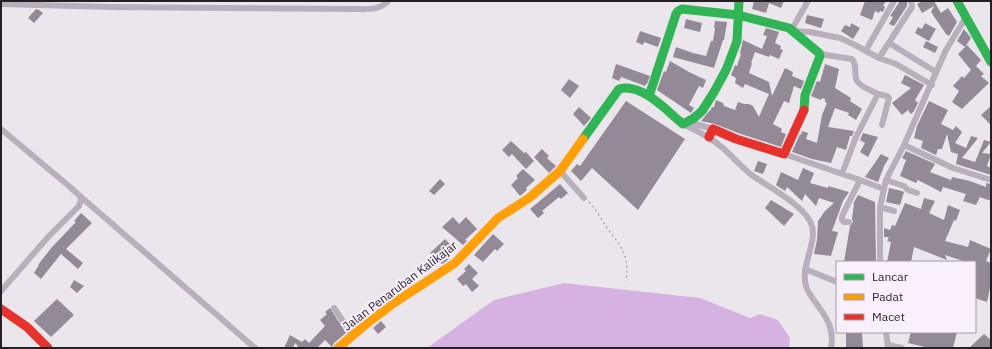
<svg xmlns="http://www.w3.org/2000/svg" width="992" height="349" viewBox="0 0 992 349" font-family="'IBM Plex Sans',sans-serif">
<rect width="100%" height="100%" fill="#ebe6ec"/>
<path fill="#d6b2e2" d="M564,283l136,15 50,20 10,-4 18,6 12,18 -1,10h-362l67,-48z"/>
<path fill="#948997" d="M754,1h30l-3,7 -12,-5 -3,10 -14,-4z
M865,1h21l-3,5 2,1 -2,5 -3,-1 -1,2 -4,-2 -3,9 -12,-5z
M900,1h7v5l-13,20 -5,-2 4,-7 -3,-1z
M922,1h12l7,12 7,-5 9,14 -8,14 -3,-2 -15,-22 3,-6 -12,7 -5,-9z
M36,9l3,1 4,3 -9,10 -6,-5z
M807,15l17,4 -3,9 -16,-5z
M686,19l16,4 -2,9 -16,-4z
M715,21l12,1 -3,18h-1l-9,28 -41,-11 3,-10 17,6 13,3 5,-15h2l2,-13h-1z
M851,23l9,5 -7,11 -12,-8 4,-6 5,2z
M925,23l11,6 -7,12 -14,-8 3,-6 4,2z
M766,28l13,4 -4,11 6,3 -1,3 3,1 -4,9 -9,-4 -1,2 -14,-5 -4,11h1l-3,10 20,9 3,14 13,-28 8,4 -1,4 12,5 -3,8 -7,-3 -5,17 -5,-2 -11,23 9,5 -1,3 5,2 -5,13 -43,-14 -23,-9 -14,-3 8,-10h1l2,-4h2l2,-7 7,3 1,3 11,4 3,-8 6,2h5l4,2 6,11 10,-23 -24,-10 -2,4 -8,-5 1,-5 -5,-3 4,-10 2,1 4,-12 -1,-1 3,-13 19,9 5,-13 -4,-1z
M964,29l7,9 -6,9 -8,-6z
M640,31l21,7 -3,9 -14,-5 -1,3 -7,-3z
M926,41l12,6 -3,6 -12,-6z
M967,45l14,15 -5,6 8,8 -3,2 8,7 -23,22 -4,4 -10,-7 7,-11 -6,-5 9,-10 2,2 7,-8 -13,-16z
M670,61l19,11 17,8 -3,8 -4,-2 -10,19 5,3 -3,5 -34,-23 7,-19 2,1z
M616,64l34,12 -3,8h-1l-1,2 -24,-9 -2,4 -7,-3z
M825,64l14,5 -4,19 16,10 -1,3 12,8 -6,11 -8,-5 1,-2 -14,-5 -7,19 26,4 -2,5h-2l-4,14 -9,-3 -6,16 -19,-4 -20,-7 8,-18 1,1 1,-4 6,2 -2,6 11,4 5,-28 5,-12 -2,-1v-3l-3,-1 -1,2 -10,-4 6,-15 3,1z
M905,75l19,10 -9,15 3,3 -4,8 -3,3 -3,-4 -6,5 -10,-12 19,-15 -10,-5z
M569,79l10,7 -9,12 -9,-8z
M626,101l59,38 -47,71 -46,-42 -11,13 -10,-10 6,-7 3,2z
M929,101l19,9 -7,14 12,6 3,-4 6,6 -7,11 11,5 5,-12 7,2 -16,20 13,4 9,-22 7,2 -9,11 9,1 -4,12 4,2v7l-35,-11 2,-10 -7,-2 -4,-18 -5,15h-4l-2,6 -15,-7 2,-7 -9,-3 3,-12z
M991,106v19l-10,-10z
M579,107l12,11 -7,8 -11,-12z
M863,133l15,4 -10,20 -8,-5 5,-9 -5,-3z
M511,141l13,12 2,-1 8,9 -8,8 -14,-15 -3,3 -7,-7z
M542,149l7,7 -2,2 9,8 -7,7 -15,-16z
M906,151l29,13 -5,8 21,8 1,-3 18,4 16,6v-4l5,1v17l-11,-4 -4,8 -13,-4 3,-7 -23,-7 -2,5 -23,-12 -2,3 -16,-7 6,-16 -4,-2z
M881,154l8,4 -5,8 -6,16 -13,-5z
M758,161l9,3 -4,10 -9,-3z
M803,168l11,5 -4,10 18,5v-2l21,6 -6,9 -11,30 6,1 -7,24 -17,-2 3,-14 1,-19 7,-10 9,-8 -15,-5 -3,8 -11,-12 -3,7 -15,-14 -2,4 -9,-6 5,-13 17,8z
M523,169l12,11 -9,8 1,2 -7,6 -9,-11 7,-7 -2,-2z
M440,179l5,5 -11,11 -5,-4z
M560,184l8,9 -7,6 -2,-2 -17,14 2,2 -6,5 -8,-9z
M889,188l13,3 2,1 -4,13 -14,-3z
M858,195l17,7 1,60h-32l6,-36 3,-4 -1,-4 2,-14h-1z
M924,198l11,3 -6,12 15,7 4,-15 12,5 -4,11 -2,-1 -9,21 23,6 2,-7 21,9 -5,12 5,2v26l-1,-1 -3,14 -12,-4v-36h-9l-21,-7 2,5 -33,-13 -3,15h-24l4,-20 -4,-1 2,-4h-5v-9l6,2 2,-5 3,1 10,-23 16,6z
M771,200l23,14 -10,12 -19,-18z
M81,213l11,10 -26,26 17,14 -5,6 -17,-15 -20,25 -7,-6 5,-8h-1l14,-18 24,-25 -2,-1z
M453,217l6,7 7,-7 11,12 -12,11 2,1 -4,4 -21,-18z
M493,234l11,10 -7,7 -2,-2 -12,13 -9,-7z
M445,239l10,10 -7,6 3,3 -9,6 -12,-11z
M469,264l9,9 -6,6 7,7 -7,6 -6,-8 -3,2 -6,-7 9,-8 -2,-2z
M74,280l10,6 -7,7 -7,-6z
M57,299l17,16 -23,22 -17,-16z
M330,308l16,25 -12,10 -2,4 -7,-7 -8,8h-21l2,-2 -3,-3 -2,5h-9l6,-13 12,7 3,-3 4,4 16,-17 -5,-6 7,-6 -2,-2z
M381,321l5,6 -8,7 -5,-6z
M846,332h16l1,16h-17z
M911,332h46l-4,16h-24l-21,-5z
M984,334l7,6v8h-22z"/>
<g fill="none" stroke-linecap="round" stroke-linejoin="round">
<path stroke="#ada5b0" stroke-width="1.5" stroke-dasharray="2 3" stroke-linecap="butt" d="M589,202c7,7 11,15 16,23 15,21 25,28 21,56"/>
<path stroke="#b9afbc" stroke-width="6" d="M1,4l111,3 241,2c12,0 27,2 35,-8
M792,29l16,-28
M794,31l16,1 30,6 13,6 26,14 17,6 36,21
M889,43l47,29
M866,50l28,-49
M820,54l32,5c6,7 1,15 5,22 3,6 16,10 21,13l-22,43 -14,37
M879,58l33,-51 -1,-6
M878,94l9,2 2,2 -7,27
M689,122l24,7
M683,124c15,7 29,14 41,25 10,9 18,19 29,27 16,11 54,31 59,50 5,17 -12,41 -6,60 1,5 4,8 7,13 12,16 22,28 18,49
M1,129l69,58 10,9 1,4 -2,6 -30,30 -48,55
M904,145l49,23 38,12
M784,154l76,26 24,9
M560,171l24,27
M886,180l18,6 4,4 9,3
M80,196l175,152
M880,207l14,4
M849,222h-5l-2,-2v-4l18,-36
M880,262v-55l6,-27 18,-35 42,-95 20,-33
M805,269l32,13
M334,308l19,28
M886,332l2,16
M888,345l14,3"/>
<path stroke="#30b455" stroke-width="9" d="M957,1l34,61
M649,96l27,-82 2,-3 4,-2 56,6 51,13 30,25 1,3 -15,39 -1,15
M583,139l36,-50c22,-7 48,22 64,35l11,-6 8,-7 12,-19 12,-22 11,-29 2,-40"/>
<path stroke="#ff9f0a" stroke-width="9" d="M338,348l27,-23 29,-22 61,-40 43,-45 31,-20 31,-27 23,-32"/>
<path stroke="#e5322d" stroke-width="9" d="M709,137l4,-8 23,10 48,15 20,-44
M1,309l26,18 21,21"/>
</g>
<g text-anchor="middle" stroke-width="4" stroke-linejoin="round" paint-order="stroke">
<g font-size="12" fill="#231f24" stroke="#f9effd">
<text transform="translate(400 286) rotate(-37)" y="4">Jalan Penaruban Kalikajar</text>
</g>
</g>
<rect width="992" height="349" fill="none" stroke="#231f24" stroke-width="4"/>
<rect x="836" y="261" width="140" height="72" fill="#f9effd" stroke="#a39ca6"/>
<rect x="844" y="274" width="20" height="6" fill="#30b455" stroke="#a39ca6"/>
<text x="872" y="281" font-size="12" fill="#231f24">Lancar</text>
<rect x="844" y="294" width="20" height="6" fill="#ff9f0a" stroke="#a39ca6"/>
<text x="872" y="301" font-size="12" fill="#231f24">Padat</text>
<rect x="844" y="314" width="20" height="6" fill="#e5322d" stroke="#a39ca6"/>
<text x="872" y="321" font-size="12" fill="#231f24">Macet</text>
</svg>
